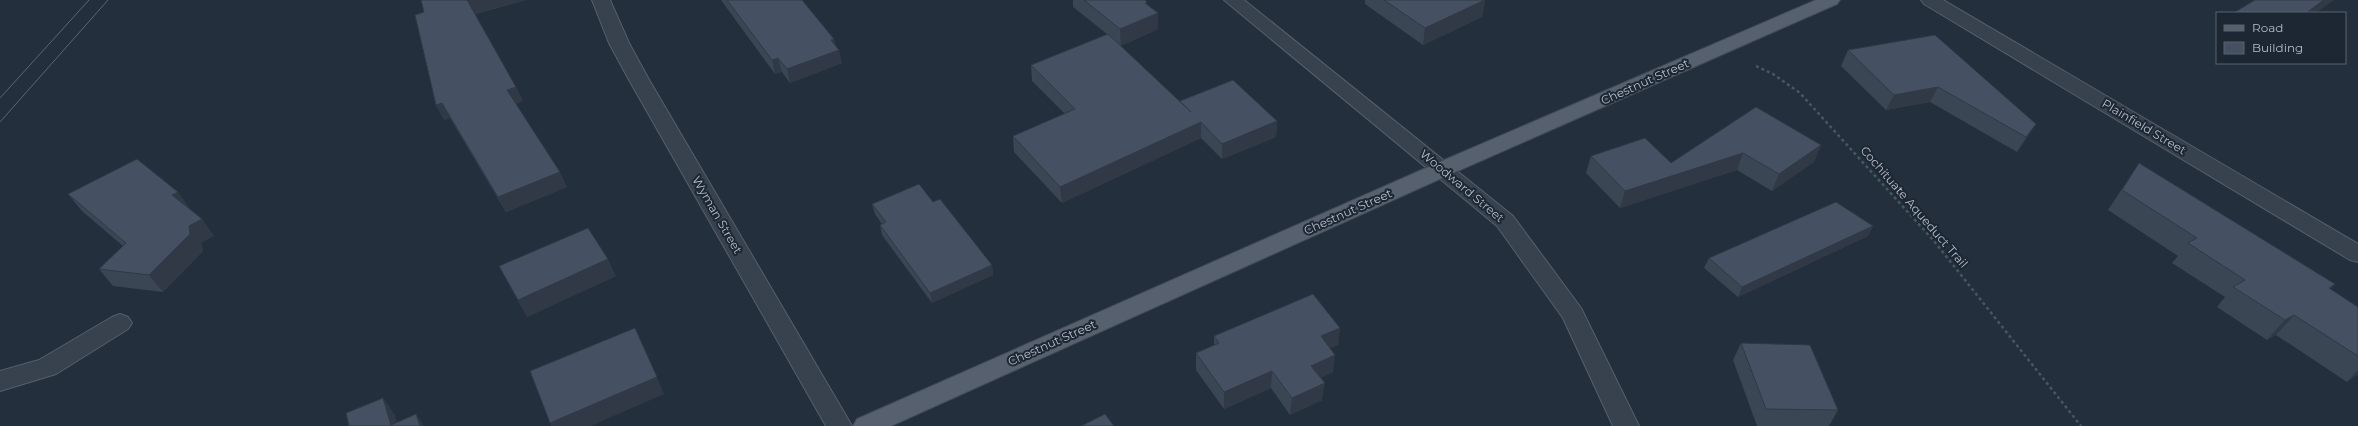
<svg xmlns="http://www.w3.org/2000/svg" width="2358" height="426" viewBox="0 0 2358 426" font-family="Montserrat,sans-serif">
<rect width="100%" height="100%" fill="#242f3e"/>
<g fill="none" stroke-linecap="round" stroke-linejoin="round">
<g stroke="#565f6c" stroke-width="2">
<path id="minor" d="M592,0h18l19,43 19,35 204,348h-26l-198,-348 -19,-35z
M1224,0h20l269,216 68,92 58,118h-26l-50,-108 -66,-92z
M1921,0h22l415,244v18l-8,-2 -426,-256z
M120,314l8,3 4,6 -4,6 -72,45 -56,17v-20l39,-11 73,-43z"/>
</g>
<g stroke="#414a57" stroke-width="2">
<path id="major" d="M1816,0h24l-3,4 -386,170 -560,252h-38l4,-7 578,-255z"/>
</g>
<path stroke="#44595c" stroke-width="2.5" stroke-dasharray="3 3" stroke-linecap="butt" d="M1756,66l17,8 27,19 134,148 147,185"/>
<use href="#minor" fill="#38414e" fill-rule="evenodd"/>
<use href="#major" fill="#56606e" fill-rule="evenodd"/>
<path stroke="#5a6575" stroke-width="1" d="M0,98l89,-98
M0,122l108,-122"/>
</g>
<path fill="#3b4654" d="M421,0h105l-51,14 48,87 -7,3 51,83 -61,25 -56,-94 -6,2 -8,-15 -12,-93z
M721,0h81l32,39 2,8 6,16 -52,20 -8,-11 -7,2z
M1073,0h72l2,5 11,8v16l-37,17 -5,-4 64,60 97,19 -1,16 -54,22 -21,-21 -139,65 -48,-51 -1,-16 52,-22 -33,-33 -1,-16 76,-31 -34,-27z
M1365,0h120l-3,17 -59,28 -58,-41z
M1848,50l188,74 -10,15 -9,13 -87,-50 -44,8 -45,-44z
M1756,107l65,38 -7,17 -42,29 -35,-21 -117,38 -34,-35 5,-17 80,7z
M2139,163l196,121 -5,5 28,18v67l-11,8 -71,-47 -9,5 -50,-33 8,-10 -53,-34 6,-7 -70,-46z
M178,192l12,17 12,10 12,17 -13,7 2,8 -40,41 -50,-6 -14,-17 24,-23 -41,-35 -14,-17z
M933,202l59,63 1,10 -61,28 -50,-68 -2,-10 2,-1 -7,-10 -3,-10z
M1873,226l-5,10 -130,61 -34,-29 5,-10z
M499,266l117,10 -89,41z
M1340,328l-2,17 -8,3 3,24 -13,6 2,22 -32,15 -19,-27 -47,21 -28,-39v-17l18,-8v-9z
M1741,343l97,67 -9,16h-72l-24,-66z"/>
<path fill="#303945" d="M467,0h59l-53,14z
M1485,0l-3,17 -59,28 2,-17z
M2324,0h10l-18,13h-10z
M1147,2l1,15 10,-4v16l-37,17 -1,-17 25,-26z
M834,39l3,11h2l3,13 -52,20 -3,-14 44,-29z
M778,58l4,14 -7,2 -3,-14z
M516,87l7,14 -10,4 -6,-15z
M1938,87l-8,15 -44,8 8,-15z
M442,103l8,15 -6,2 -8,-15z
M1277,121l-1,16 -54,22v-15z
M1201,122v16l-139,65 -2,-16z
M2036,124l-10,15 -9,13 9,-15z
M1821,145l-7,17 -42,29 7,-17z
M1743,153l-6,17 -117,38 5,-17z
M560,172l7,15 -61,25 -8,-15z
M178,192l12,17 -18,-14z
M202,219l12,17 -13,7 2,8 -40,41 -14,-17 40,-49z
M1873,226l-5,10 -130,61 4,-10z
M608,259l8,17 -89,41 -9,-17z
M992,265l1,10 -61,28 -2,-10z
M2294,315l-18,20 -9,5 18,-20z
M1340,328l-2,17 -19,8 2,-17z
M1335,355l-2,17 -24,11 2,-17z
M2358,370v4l-11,8z
M1272,371l-1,17 -47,21v-17z
M657,377l7,17 -73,32h-40l-1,-3z
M1325,383l-3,17 -32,15 2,-17z
M383,398l12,17 3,11 -7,-1z
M416,414l8,12h-4z"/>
<path fill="#455162" stroke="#303945" d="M421,0h46l49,87 -9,3 53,82 -62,25 -56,-94 -6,2 -21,-90 9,-3z
M727,0h75l32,39 -3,1 8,10 -52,19 -9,-11 -6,2z
M1084,0h61l2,2 -2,1 13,10 -38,16z
M1384,0h101l-60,28z
M2255,0h69l-18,13h-68l-3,-1z
M1108,34l83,78 -11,-11 53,-21 44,41 -55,23 -21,-22 -141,65 -47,-51 62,-27 -44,-44z
M1935,35l101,89 -10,13 -88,-50 -44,8 -46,-45z
M1756,107l65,38 -42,29 -36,-21 -118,38 -34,-35 54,-18 26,25z
M137,159l41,33 -6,3 30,24 -13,7 1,8 -41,41 -50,-6 27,-26 -58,-49z
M2139,163l196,121 -6,4 29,19v49l-64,-41 -9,5 -52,-33 12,-7 -57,-37 9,-5 -75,-48z
M919,184l14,18 7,-3 52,66 -62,28 -50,-68 6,-3 -14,-18z
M1836,202l37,24 -131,61 -33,-29z
M588,228l20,31 -90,41 -19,-34z
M1313,294l27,34 -19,8 14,19 -24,11 14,17 -33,15 -20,-27 -48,21 -28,-39 23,-10 -5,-7z
M635,328l22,49 -107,46 -20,-52z
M1741,343l69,2 28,65 -72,-1z
M383,398l8,27 25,-11 4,12h-71l-3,-13z
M1105,414l9,12h-33z"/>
<g text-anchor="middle" stroke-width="4" stroke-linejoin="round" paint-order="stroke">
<g font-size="12" fill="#b4bcc9" stroke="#1d2633">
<text transform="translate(1645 82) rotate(-24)" y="4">Chestnut Street</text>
<text transform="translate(2144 127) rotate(31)" y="4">Plainfield Street</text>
<text transform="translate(1462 186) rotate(40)" y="4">Woodward Street</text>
<text transform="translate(1914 207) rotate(49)" y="4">Cochituate Aqueduct Trail</text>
<text transform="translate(1348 212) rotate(-24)" y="4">Chestnut Street</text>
<text transform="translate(717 215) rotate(60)" y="4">Wyman Street</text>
<text transform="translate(1052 343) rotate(-24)" y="4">Chestnut Street</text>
</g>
</g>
<rect x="2216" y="12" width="130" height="52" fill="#1d2633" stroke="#59626f"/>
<rect x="2224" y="25" width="20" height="6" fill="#56606e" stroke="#59626f"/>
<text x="2252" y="32" font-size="12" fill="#b4bcc9">Road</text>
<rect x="2224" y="42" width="20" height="12" fill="#455162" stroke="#59626f"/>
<text x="2252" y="52" font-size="12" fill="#b4bcc9">Building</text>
</svg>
